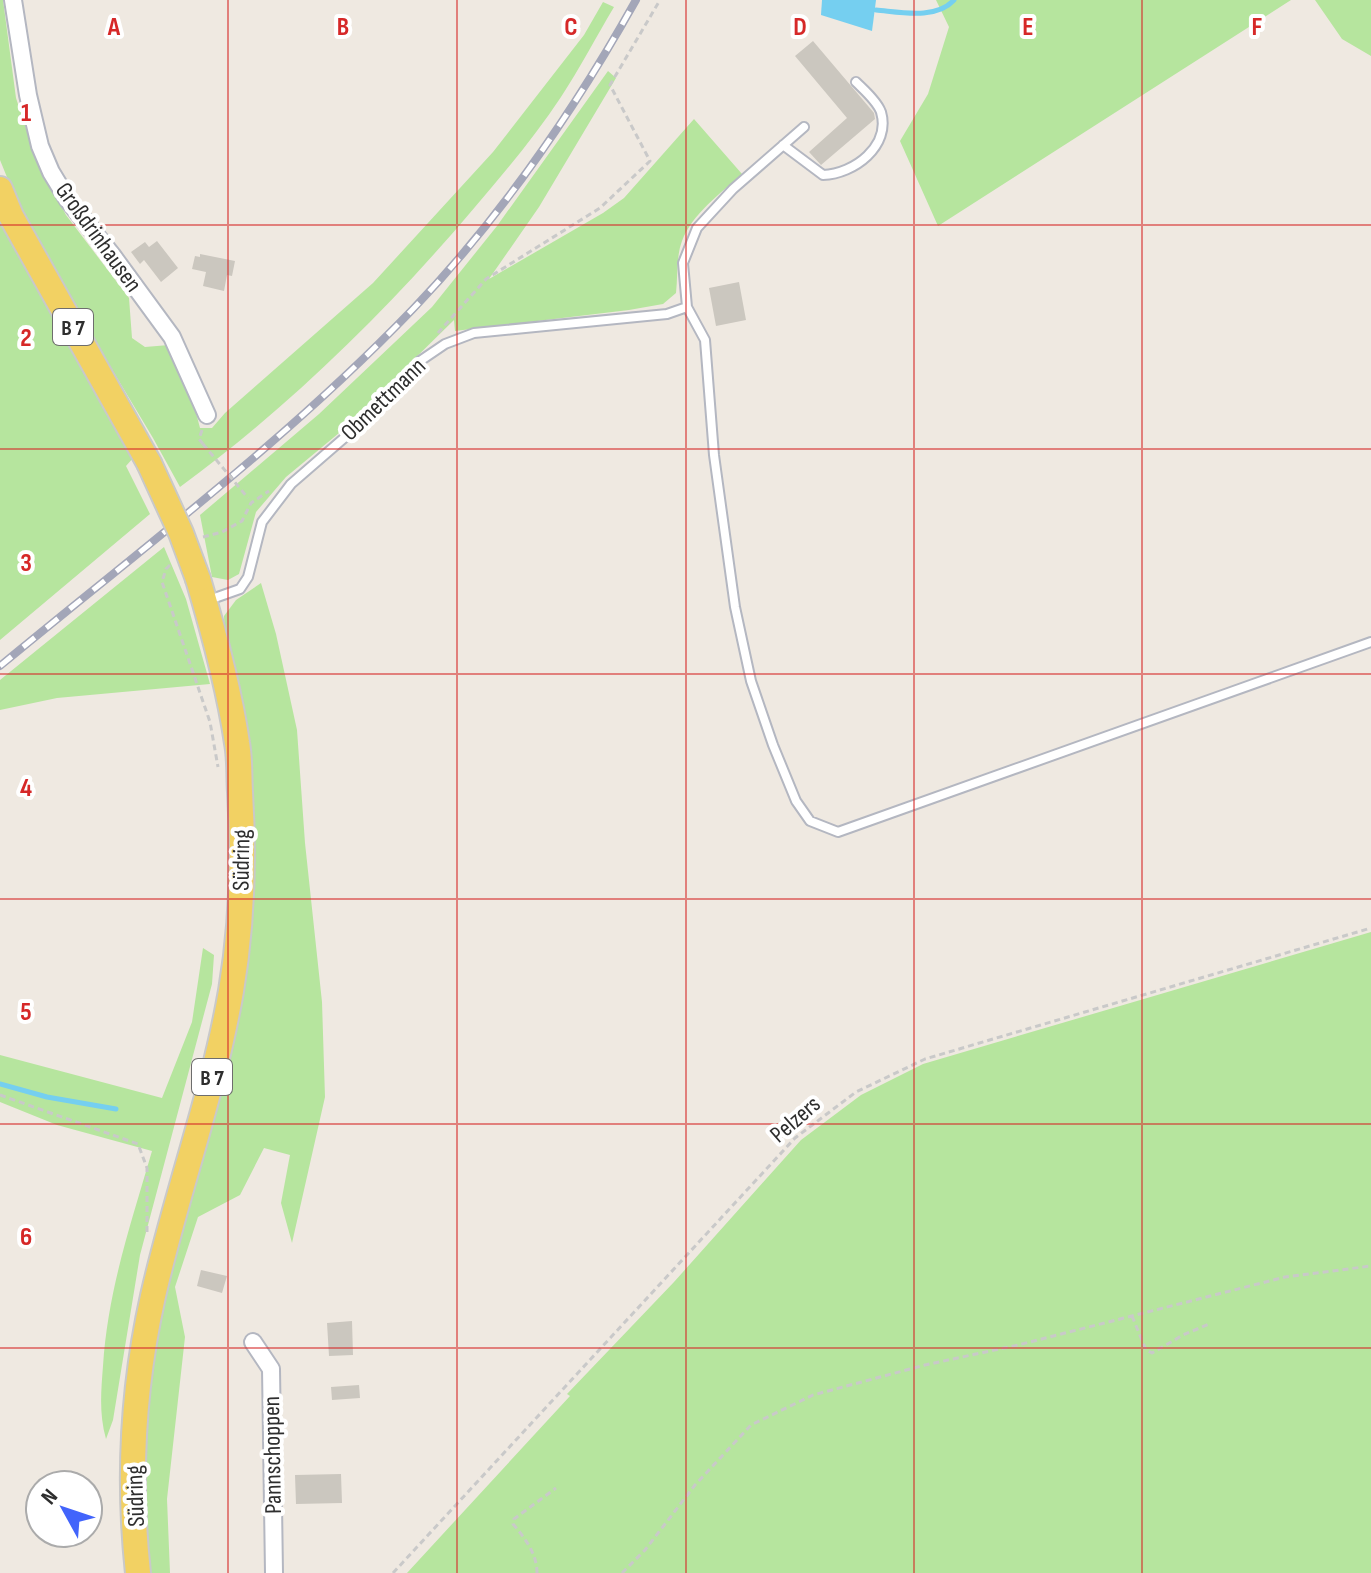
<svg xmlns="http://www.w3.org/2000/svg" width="1371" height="1573" viewBox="0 0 1371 1573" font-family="'Sofia Sans Condensed',sans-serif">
<rect width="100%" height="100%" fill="#efe9e1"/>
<path fill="#b6e59e" d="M0,0h3l13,98 20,61 30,56 63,83 3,40 13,9 24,-2 22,49 9,34h12l13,-15 148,-130 120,-131 91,-117 19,-33 11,5c-18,30 -34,61 -53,90 -25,38 -56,75 -86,110 -87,103 -186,200 -295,280l-27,-49 -125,-209 -28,-69z
M936,0h355l-353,226 -38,-85 28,-47 21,-67z
M1315,0h56v56l-29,-17z
M608,71l8,7 -77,129 -50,72 114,-66 21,-15 70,-79 48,55c-21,19 -50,40 -60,67 -6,16 -4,35 -6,52l-13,11 -34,6 -174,21 -1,-11 -115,113 -53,44 -30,35 -17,62 -11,6 -16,-3 -12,-62 119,-101 113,-107 65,-81z
M0,219l134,238 -8,9 24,48 -150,126z
M164,547l22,52 24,85 -153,14 -57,12v-30z
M261,583l15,51 21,96 8,113 17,159 3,95 -33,146 -11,-40 9,-48 -26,-7 -24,47 -42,22 -23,70 10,50 -18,162 3,74h-22l-3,-144 14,-114 81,-318 -16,-381 12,-16z
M1371,932v641h-964l163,-177 -3,-2 107,-112 127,-142 60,-45 62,-31z
M203,948l11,7 -2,29 -72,271 -27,165 -7,19c-7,-25 -5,-47 -3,-73 5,-77 28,-142 49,-215l-95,-26 -57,-23v-47l162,43 30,-76z"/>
<path fill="#75cff0" d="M822,0h54l-4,31 -51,-16z"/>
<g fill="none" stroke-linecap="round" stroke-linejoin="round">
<path stroke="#75cff0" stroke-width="5" d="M876,10c24,2 60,10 78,-10
M0,1084l47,13 69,12"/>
</g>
<path fill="#cbc7bf" d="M813,41l61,72 1,6 -54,46 -12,-13 38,-34 -52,-62z
M157,241l21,27 -17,14 -17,-22 -4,4 -9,-12 14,-10 4,5z
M200,254l35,7 -3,15 -5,-1 -3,16 -21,-5 3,-14 -14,-3 3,-13 5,1z
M739,282l7,38 -30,6 -7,-38z
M201,1270l26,6 -5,17 -25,-7z
M352,1321l1,34 -24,1 -2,-33z
M359,1385l1,13 -28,2 -1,-13z
M341,1474l1,29 -46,1 -1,-29z"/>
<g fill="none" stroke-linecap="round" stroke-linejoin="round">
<g stroke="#b4b7c1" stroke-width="12">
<path id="service" d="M804,127l-71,62 -36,39 -14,35 4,44 18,33 9,115 21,152 16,74 22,64 23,56 14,20 28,11 533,-190
M783,145l40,30c31,-1 68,-29 58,-63 -4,-11 -17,-22 -25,-30
M209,600l31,-11 8,-12 14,-55 29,-38 60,-52 69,-71 25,-17 29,-11 193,-19 20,-7"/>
</g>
<g stroke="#b4b7c1" stroke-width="20">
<path id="minor" d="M13,0l15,95 12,51 11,26 17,28 44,55 60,82 35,78
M253,1342l18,27 3,204"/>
</g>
<g stroke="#c9c9c9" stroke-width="28">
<path id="primary" d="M0,189l11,27 138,247
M138,1573c-10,-92 -5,-187 15,-277 23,-102 60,-201 78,-305 11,-65 13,-133 9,-199 -1,-16 0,-33 -3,-49 -8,-55 -23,-110 -39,-164"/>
</g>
<path stroke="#c9c9c9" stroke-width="3" stroke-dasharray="6 4" stroke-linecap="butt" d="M438,333l48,-54 114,-71 50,-47 -40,-76 50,-85
M202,430l-3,9 4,5
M203,537l19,-5 20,-11 9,-18 18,-12
M170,565l-4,4 -4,13 48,140 8,45
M0,1095l138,49 9,24v64
M1132,1316l14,34 6,3 31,-18 26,-11
M393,1573l402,-435 61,-46 69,-33 446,-131
M537,1573c0,-19 -12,-35 -24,-49l1,-5 42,-31
M622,1573l23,-23 50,-65 56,-60 62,-30 112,-30 93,-20 267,-68 86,-11"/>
<use href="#service" stroke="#fff" stroke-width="8"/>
<use href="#minor" stroke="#fff" stroke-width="16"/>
<use href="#primary" stroke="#f2d163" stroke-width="24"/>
<g stroke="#a3a6b8" stroke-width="8">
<path id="rail" d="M0,666c140,-116 287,-226 413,-357 88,-92 161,-198 223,-309"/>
</g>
<use href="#rail" stroke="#fff" stroke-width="5" stroke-dasharray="15" stroke-linecap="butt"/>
<g stroke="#c9c9c9" stroke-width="28" stroke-linecap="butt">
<path id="primary-bridge" d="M149,463l32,70 17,46"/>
</g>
<path stroke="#c9c9c9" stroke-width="3" stroke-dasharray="6 4" stroke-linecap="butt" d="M203,444l45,54"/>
<use href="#primary-bridge" stroke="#f2d163" stroke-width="24"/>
</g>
<path fill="none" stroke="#d62828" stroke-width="2" stroke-opacity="0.55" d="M228,0v1573M457,0v1573M686,0v1573M914,0v1573M1142,0v1573M0,225h1371M0,449h1371M0,674h1371M0,899h1371M0,1124h1371M0,1348h1371"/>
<g text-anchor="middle" stroke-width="8" stroke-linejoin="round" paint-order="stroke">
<g fill="#fff" stroke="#6d6d6d" stroke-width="2">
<rect x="53" y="309" width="40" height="36" rx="6"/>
<rect x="192" y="1059" width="40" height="36" rx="6"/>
</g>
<g font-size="22" font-weight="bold" fill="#2e2e2e">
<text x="73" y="335">B 7</text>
<text x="212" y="1085">B 7</text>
</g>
<g font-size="24" fill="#2e2e2e" stroke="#fff">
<text transform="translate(99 237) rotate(54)" y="8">Großdrinhausen</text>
<text transform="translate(383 399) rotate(-44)" y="8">Obmettmann</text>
<text transform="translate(241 860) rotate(-89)" y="8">Südring</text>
<text transform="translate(795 1119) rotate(-41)" y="8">Pelzers</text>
<text transform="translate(272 1455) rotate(-91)" y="8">Pannschoppen</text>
<text transform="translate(135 1496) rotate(-92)" y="8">Südring</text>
</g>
</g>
<g font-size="26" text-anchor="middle" font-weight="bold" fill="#d62828" stroke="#fff" stroke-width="8" stroke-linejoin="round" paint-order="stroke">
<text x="114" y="35">A</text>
<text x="343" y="35">B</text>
<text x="571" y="35">C</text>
<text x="800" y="35">D</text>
<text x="1028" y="35">E</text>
<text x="1257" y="35">F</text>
<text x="26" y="121">1</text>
<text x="26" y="346">2</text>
<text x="26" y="571">3</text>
<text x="26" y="796">4</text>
<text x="26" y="1020">5</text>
<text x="26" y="1245">6</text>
</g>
<g transform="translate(64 1509) rotate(310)"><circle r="38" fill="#ffffff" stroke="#ababab" stroke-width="2"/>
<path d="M0-6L14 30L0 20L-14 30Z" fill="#4264fb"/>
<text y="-12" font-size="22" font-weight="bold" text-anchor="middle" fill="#2e2e2e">N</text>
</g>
</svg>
